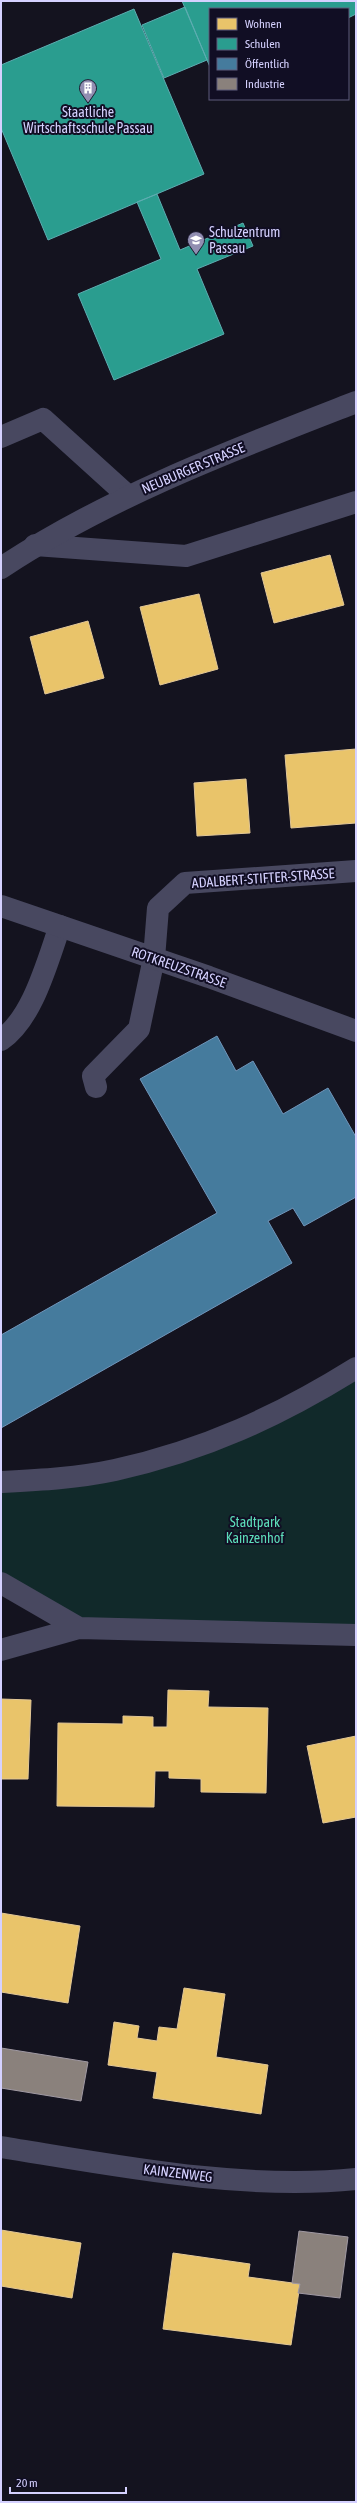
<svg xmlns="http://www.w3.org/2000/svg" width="357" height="2503" viewBox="0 0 357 2503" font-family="'Asap Condensed',sans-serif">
<rect width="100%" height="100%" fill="#14131f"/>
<path fill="#11292a" d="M356,1364v267l-276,-4 -79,-46v-103l90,-3 164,-49z"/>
<path fill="#e9c46a" stroke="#e3c897" d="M330,555l14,50 -70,18 -13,-50z
M199,594l19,75 -58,16 -20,-78z
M88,621l16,57 -59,16 -15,-57z
M356,749v74l-65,5 -6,-73z
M246,779l4,54 -53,3 -3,-53z
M168,1690l41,1 -1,16 60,1 -2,85 -65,-1v-13l-32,-1v-7h-14l-1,36 -97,-1 1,-83 65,1v-8l30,1v10h14z
M1,1699l30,1 -3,79h-27z
M356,1736v81l-33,6 -16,-77z
M1,1913l79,13 -12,77 -67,-11z
M184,1988l41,6 -9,63 52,8 -7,49 -108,-16 4,-26 -49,-7 6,-43 25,4 -2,12 20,3 2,-14 18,2z
M1,2230l80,13 -9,55 -71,-12z
M173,2253l77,11 -2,13 52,7 -9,61 -128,-16z"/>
<path fill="#2a9d8f" stroke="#5dadb1" d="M182,1h174v13l-8,4v-9h-138v58z
M185,7l22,53 -43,18 -22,-53z
M134,9l70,165 -156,66 -47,-112v-63z
M157,194l23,56 63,-27 10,23 -56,23 27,65 -110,46 -36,-86 83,-35 -24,-57z"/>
<path fill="#457b9d" stroke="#7095ba" d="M217,1036l19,35 17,-10 30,53 45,-26 28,49v60l-52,29 -11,-18 -25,13 24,42 -291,165v-93l216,-122 -77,-134z"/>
<path fill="#8a817c" stroke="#a099a3" d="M1,2048l87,14 -7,39 -80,-13z
M299,2231l49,6 -8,61 -42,-5 2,-9 -8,-1z"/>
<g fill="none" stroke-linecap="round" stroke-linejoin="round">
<path stroke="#484860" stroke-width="22" d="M1,437l42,-18 85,77
M35,545l151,11 170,-54
M1,1040c32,-22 46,-78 59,-114
M96,1087l-3,-11 46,-47 15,-71
M1,1583l78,45
M1,1650l78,-22 277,7"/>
<path stroke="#484860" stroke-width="22" d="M1,906l208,71 147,54
M154,958l4,-50 27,-25 171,-12
M1,2147c112,18 242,44 355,32"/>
<path stroke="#484860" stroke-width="22" d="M1,568c109,-72 234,-119 355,-166
M1,1482c38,-2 77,-4 114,-12 90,-20 164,-54 241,-102"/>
</g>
<defs>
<g id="building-pin" transform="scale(0.9)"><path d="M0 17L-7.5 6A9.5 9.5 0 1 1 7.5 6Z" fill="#918eb1" stroke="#110e24"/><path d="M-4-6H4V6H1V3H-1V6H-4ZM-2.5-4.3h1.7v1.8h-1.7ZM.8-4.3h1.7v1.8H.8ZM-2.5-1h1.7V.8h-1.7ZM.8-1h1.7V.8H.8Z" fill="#fff"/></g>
<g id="school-pin" transform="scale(0.9)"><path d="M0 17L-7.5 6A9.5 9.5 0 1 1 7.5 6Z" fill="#918eb1" stroke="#110e24"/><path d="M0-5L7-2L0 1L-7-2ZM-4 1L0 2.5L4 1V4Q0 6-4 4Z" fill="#fff"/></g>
</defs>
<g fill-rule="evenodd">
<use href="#building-pin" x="88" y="88"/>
<use href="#school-pin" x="196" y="240"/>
</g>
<g text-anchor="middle" stroke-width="4" stroke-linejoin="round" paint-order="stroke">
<g font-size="14" fill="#d5d1ff" stroke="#110e24">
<text x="88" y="117">Staatliche<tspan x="88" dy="16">Wirtschaftsschule Passau</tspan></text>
<text x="209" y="237" text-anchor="start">Schulzentrum<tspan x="209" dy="16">Passau</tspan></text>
</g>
<g font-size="14" fill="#d5d1ff" stroke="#110e24">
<text transform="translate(193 468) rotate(-23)" y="5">NEUBURGER STRASSE</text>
<text transform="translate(263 878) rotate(-4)" y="5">ADALBERT-STIFTER-STRASSE</text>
<text transform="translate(179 967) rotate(19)" y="5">ROTKREUZSTRASSE</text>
<text transform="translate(178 2173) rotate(7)" y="5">KAINZENWEG</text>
</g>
<g font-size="14" fill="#5ddeba" stroke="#110e24">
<text x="255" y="1527">Stadtpark<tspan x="255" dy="16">Kainzenhof</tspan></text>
</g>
</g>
<rect width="357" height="2503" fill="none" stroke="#d5d1ff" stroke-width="4"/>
<rect x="209" y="8" width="140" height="92" fill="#110e24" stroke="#5f5c7c"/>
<rect x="217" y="18" width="20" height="12" fill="#e9c46a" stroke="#5f5c7c"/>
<text x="245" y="28" font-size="12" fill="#d5d1ff">Wohnen</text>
<rect x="217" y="38" width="20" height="12" fill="#2a9d8f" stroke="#5f5c7c"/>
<text x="245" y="48" font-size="12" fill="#d5d1ff">Schulen</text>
<rect x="217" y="58" width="20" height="12" fill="#457b9d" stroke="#5f5c7c"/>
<text x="245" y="68" font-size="12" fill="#d5d1ff">Öffentlich</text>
<rect x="217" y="78" width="20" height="12" fill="#8a817c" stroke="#5f5c7c"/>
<text x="245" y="88" font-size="12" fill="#d5d1ff">Industrie</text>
<path d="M10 2487v6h116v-6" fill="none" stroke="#d5d1ff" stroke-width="2"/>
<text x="16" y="2487" font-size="12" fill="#d5d1ff" stroke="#110e24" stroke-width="3" paint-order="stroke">20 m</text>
</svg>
